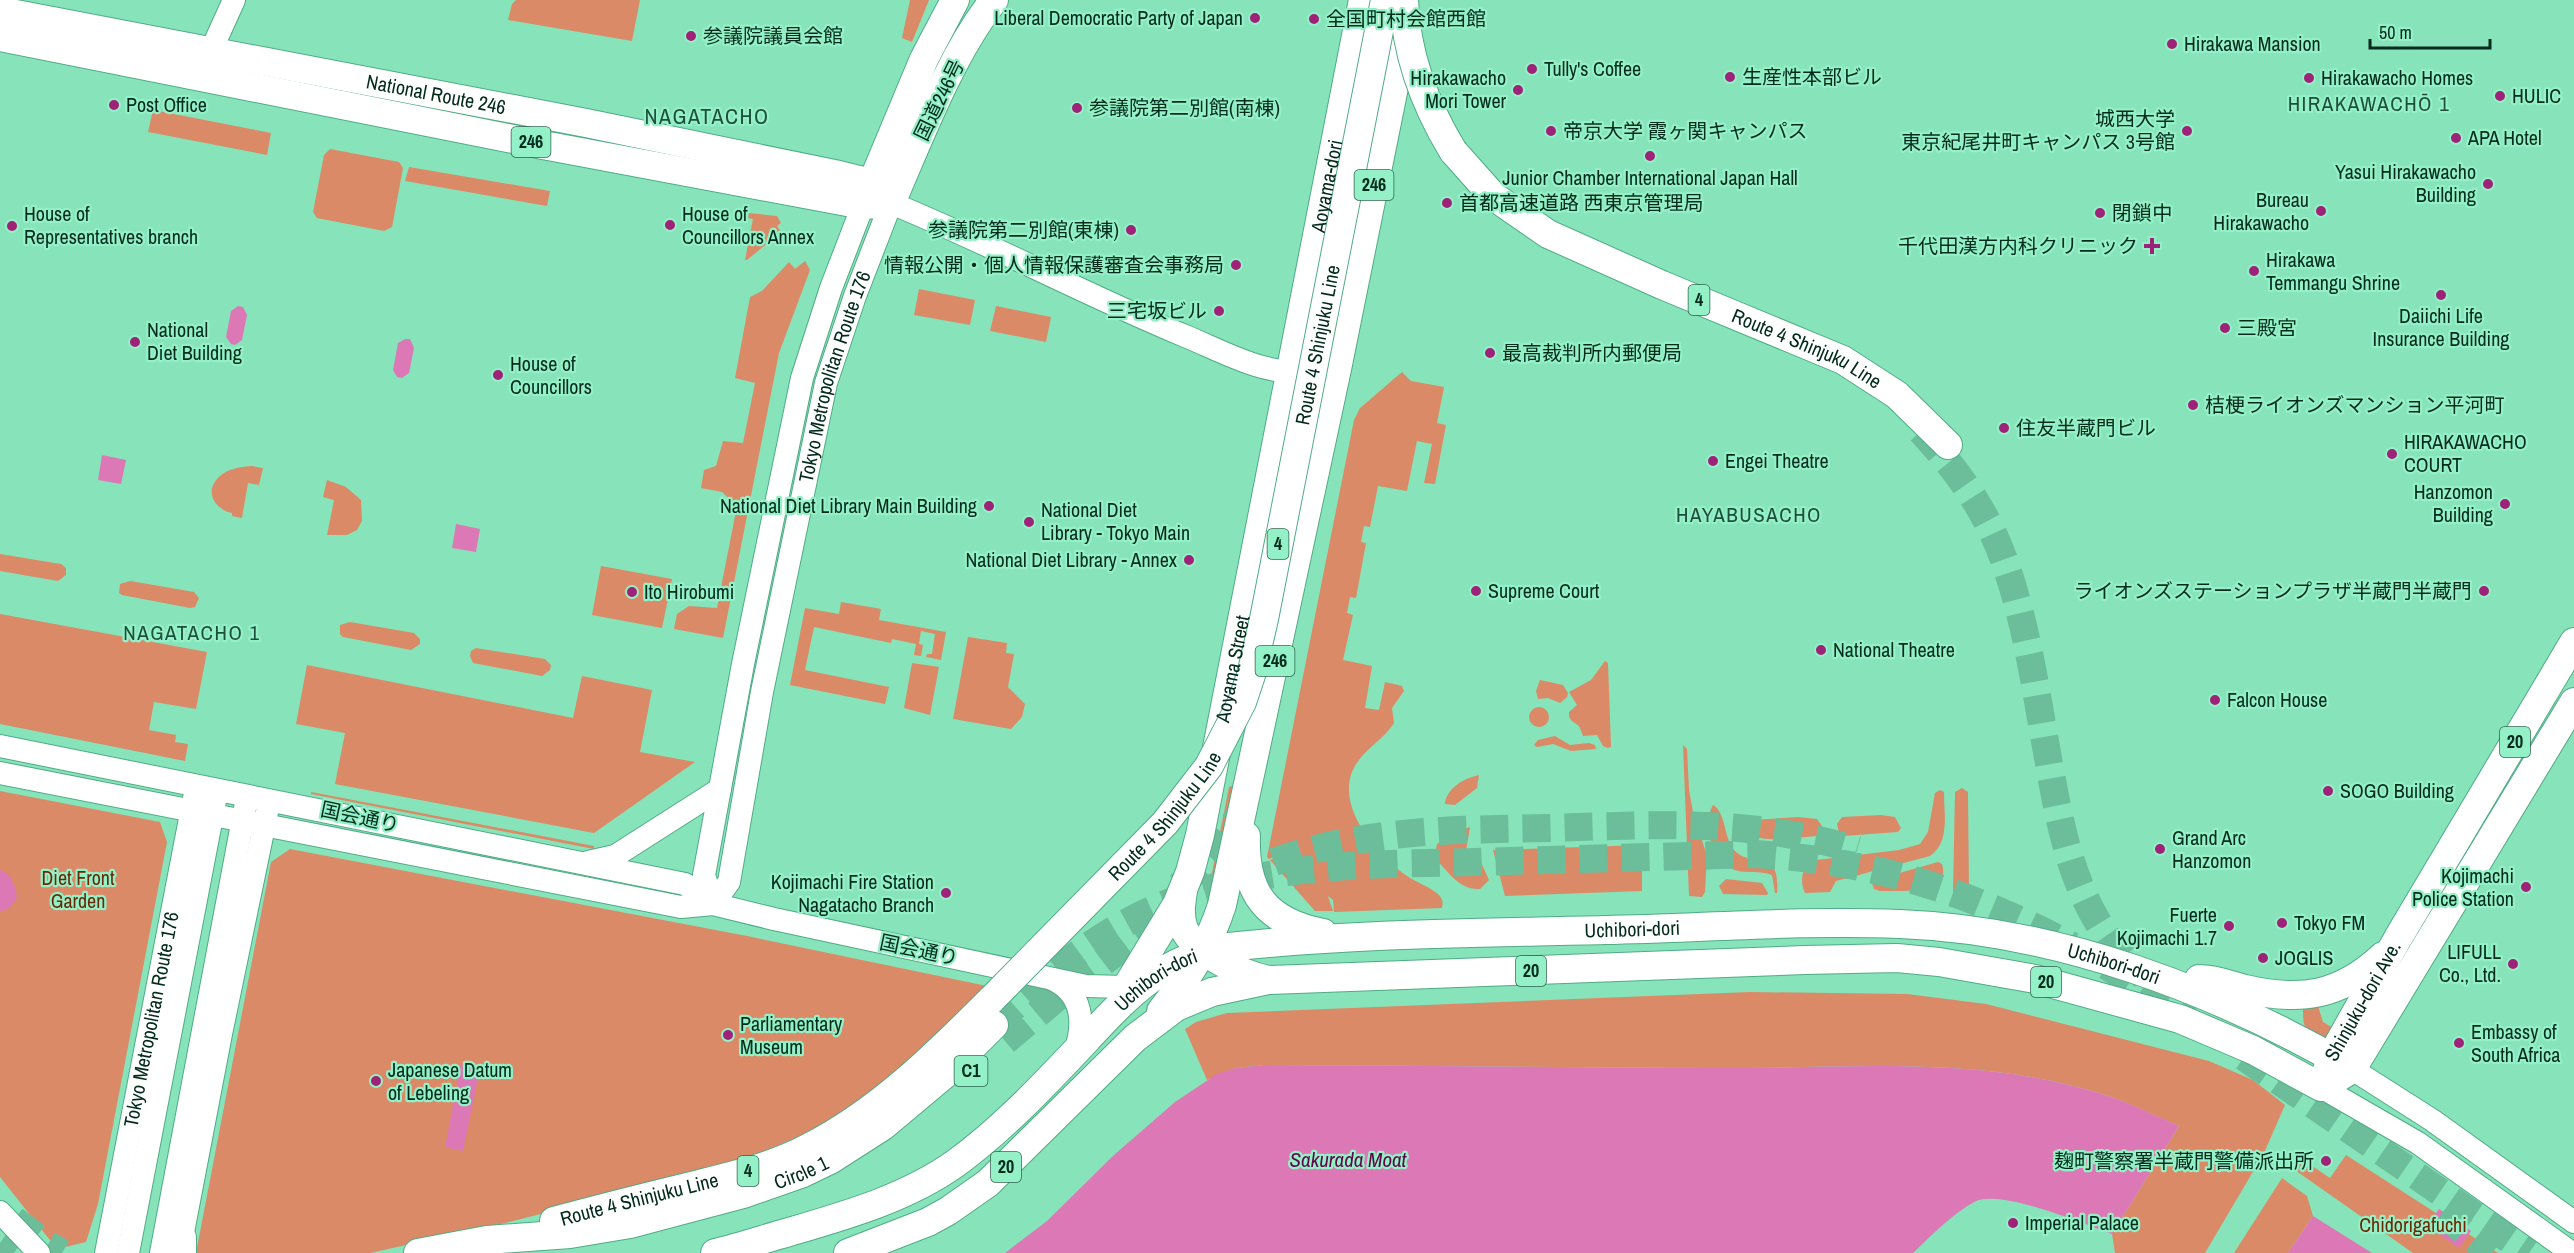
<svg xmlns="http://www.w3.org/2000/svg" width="2574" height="1253" viewBox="0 0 2574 1253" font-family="'Archivo Narrow','Noto Sans JP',sans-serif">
<rect width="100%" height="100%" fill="#87e3b9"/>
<path fill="#db8a68" d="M516,0h124l-8,41 -124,-21 4,-16z
M910,0h19l-17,42 -10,-4z
M153,110l118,23 -4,22 -119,-23z
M330,149l69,13 4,6 -11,59 -8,4 -67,-13 -4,-6 11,-57z
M409,167l141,24 -3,15 -142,-25z
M749,213l28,3 4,7 -4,3 4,6 -34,28h-2l8,-41 -5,-1z
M805,261l5,9 -31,83 -56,285 -49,-9 3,-15 12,-8 28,2 20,-102 -15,-14 -21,-4 3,-18 12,-4 7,-25 20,2 12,-60 -20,-5 15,-81 12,-6 27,-29 6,7z
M919,289l56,11 -5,25 -56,-10z
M996,306l55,11 -5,25 -56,-11z
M1402,372l9,9 33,6 -7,36 9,2 -11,59 -11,-1 8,-39 -15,-3 -10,50 -29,-5 -8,41 -6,-1 -3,16 5,1 -10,55 -6,-1 -3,16 6,2 -10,45 29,6 -7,42 14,2 6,-28 17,4 2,5 -12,17 2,15c-11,18 -33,27 -42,49 -15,38 27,84 55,104 10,7 24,11 32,19 4,5 4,8 3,13l-108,4 -1,-12 -5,-4 5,15h-18l-45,-51 15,-7 17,-3 -14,1 -19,8 -2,-2 87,-437 6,-12z
M251,466l12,2 -4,17 -11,-2 -6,35 -10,-2v-3c-16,-3 -29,-21 -13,-36 8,-8 20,-10 32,-11z
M327,480l19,7 15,13 1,21 -5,9 -10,5h-20l7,-35 -11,-3z
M0,554l61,10 5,4v7l-8,6 -58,-10z
M601,566l71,13 -10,49 -70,-13z
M130,581l64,11 5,6 -4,9 -5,1 -68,-13 -3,-2 1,-9z
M841,602l40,7 -2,11 67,12 -5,28 -15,-3 1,-3h5l3,-20 -14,-3 -2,13 4,1 -2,11 -7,-1 2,-11 -24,-5 -1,4 -77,-16 -9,43 84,17 -4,17 -95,-19 15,-77 34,6z
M0,614l207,38 -11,57 -42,-7 -5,28 27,5 -1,7 13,2 -3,17 -185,-37z
M350,622l64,11 6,6v5l-9,6 -68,-13 -3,-3v-9z
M968,637l39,6 -1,10 8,1 -6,33 17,17 -3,13 -11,12 -58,-10z
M476,648l69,11 6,6 -1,5 -8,6 -69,-13 -3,-7 1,-5z
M1605,661l3,2 3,84 -3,1 -5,-2 -6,-11 -14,1c-1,-3 -2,-5 -3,-8 -4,-7 -12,-5 -11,-16l8,-7 -8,-13 22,-12z
M912,663l27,4 -9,48 -26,-7z
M307,665l266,53 9,-42 70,14 -12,62 55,10 -101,71 -259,-49 10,-51 -49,-9z
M1540,680l23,5 5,8 -1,4 -7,6 -12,-5 -10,1 -2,-8z
M1529 717a10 10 0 1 1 20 0a10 10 0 1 1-20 0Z
M1555,736l15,9 19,-2 6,2 1,4 -25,2 -18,-7 -16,3 -3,-2 4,-5z
M1683,745l4,4 2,41 4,22 14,44 -2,36 -3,5 -13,-1z
M1479,775l-2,13 -22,17 -10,-1c1,-16 20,-26 34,-29z
M1232,786l2,1 -24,108 -2,-2 21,-106z
M1962,788l6,4 1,103 -1,3h-11l-3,-2 -1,-5 2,-99z
M1940,790l4,2c0,23 6,50 -14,64l-94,25 -6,11 -25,1c-6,-13 -3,-28 11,-33l83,-10 21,-6 8,-12 7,-39z
M0,791l160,31 7,20 -69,362 -12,38 -29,7 -57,-72z
M311,792l283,54v3l-283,-55z
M1713,805c13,7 11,34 21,45 17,19 47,-4 43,43h-2l-3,-18c-12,-5 -25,-1 -37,-5 -22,-6 -34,-46 -22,-65z
M1881,815l14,2 6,11 -3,4 -55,4 -4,-3 -2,-9 5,-7z
M1798,817l19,2 5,7 -1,7 -3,3c-21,1 -50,8 -69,-2l-1,-12 3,-2z
M1470,827l-5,30 15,3 9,20 -9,9c-22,1 -31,-18 -46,-31l3,-14 16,-12z
M1642,845v46l-137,5 -12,-46z
M290,849l457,87 240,50 -99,96 -68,45 -87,38 -236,60 -127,28h-174l75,-391z
M1938,862l4,2c10,33 -43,26 -62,27l-6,-2 -2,-6 3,-3z
M1726,879l36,4 6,10 -1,2 -44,-1 -4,-8z
M1750,992l157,2 79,10 223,57 44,19 32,25 -21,48 -59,100h-90l-3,-19 67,-108c-26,-11 -51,-24 -77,-32 -127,-40 -261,-25 -392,-26 -149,-1 -297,-2 -446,-3l-28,3 -29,12 -22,-51 11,-7 31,-9z
M2318,1006l5,16 12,7 -5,8 -7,2c-18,-9 -20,-9 -20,-30z
M2346,1155l152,98h-85l-121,-85 7,-11 31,21z
M2282,1178l25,18 6,20 -25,37h-54z"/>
<path fill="#dd78b6" d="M238,306l5,1 4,8 -5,25 -7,5 -4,-1 -5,-7 5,-26z
M405,339h5l4,9 -5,25 -7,5 -5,-1 -4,-7 5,-27z
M102,455l24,5 -5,24 -23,-4z
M456,524l24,5 -4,23 -24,-4z
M0,870c12,4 15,16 17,27 -4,7 -8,14 -17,14z
M461,1064l19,4 -17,83 -18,-4z
M1264,1065c149,1 297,2 446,3 131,1 265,-14 392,26 26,8 52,21 77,32l-67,108c-29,-10 -112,-46 -138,-32 -22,12 -43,34 -61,51h-908l42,-32 67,-66 61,-53 42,-28 19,-6z
M2439,1209l32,22 -12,17 -32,-22z
M2313,1216l59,37h-84z"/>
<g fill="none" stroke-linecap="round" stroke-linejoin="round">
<path stroke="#6cbe9a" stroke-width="28" stroke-dasharray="28 14" stroke-linecap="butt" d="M1921,431c36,39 65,79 83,129 24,67 33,140 46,209 14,78 30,154 94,207
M1274,862c91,-33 177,-32 273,-34 109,-3 203,-10 310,22
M1180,886l40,-39 20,-33
M2107,966l82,54
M994,1025c53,-49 106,-95 174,-122 98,-40 206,-39 309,-41 93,-3 185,-5 278,-8 121,7 210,36 317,92
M1005,1041l55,-46 88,-67
M2244,1057l285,196
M2442,1213l50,40
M14,1220l29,22 19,11
M0,1243l14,10"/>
<g stroke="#4fac85" stroke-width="24">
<g id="secondary">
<path d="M205,64l29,-64"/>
<path d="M0,746l685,138 28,20"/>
<path d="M0,773l681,134 32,-3 61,15 312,67 40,1"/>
<path d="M588,862l27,-6 105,-67"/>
<path id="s1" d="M713,904l16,-22 33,-190 64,-309 29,-87 36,-93c100,41 195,92 294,133 39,16 78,39 121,36"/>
<path d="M713,904l-9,-29 39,-211 59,-286 29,-90 32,-83"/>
<path d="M1052,979c31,14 33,43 23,73"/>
<path d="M2352,1069l80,51 142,102"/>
<path d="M2321,1087l97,56 154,110"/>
<path d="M0,1212l39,41"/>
<path id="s2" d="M106,1253l88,-455"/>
<path d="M128,1253l87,-452"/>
<path d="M161,1253l84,-445"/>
<path d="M179,1253l42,-219 46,-222"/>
</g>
</g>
<g stroke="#4fac85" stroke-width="30">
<g id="highway">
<path id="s3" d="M0,11l586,112 253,52 33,8 19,20"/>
<path d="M0,37l543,108 320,60 28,-2"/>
<path id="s4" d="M1453,151l40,45 55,38 114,51 181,75 54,35 51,50"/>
<path d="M865,200l59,-141 31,-59"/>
<path d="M891,203c28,-64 60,-149 103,-203"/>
<path d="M1246,836c-2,58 21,86 77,97"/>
<path d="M1183,891c-2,13 -4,25 1,38 12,25 58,45 84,51"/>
<path d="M2199,979c16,0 31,6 46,10 56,13 95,7 138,-33"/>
<path id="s5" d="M1124,991l53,-87 13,-32 10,-37 163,-835"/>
<path d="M1161,1011c27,-33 48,-65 61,-106l115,-536 70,-346"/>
<path id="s6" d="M2326,1074l5,-17 67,-119 176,-296"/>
<path d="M2336,1079l16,-10 222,-367"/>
<path id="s7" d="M554,1221c44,-12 88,-23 133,-34 40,-10 83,-19 121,-39 71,-36 128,-93 184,-149"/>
<path d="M182,1253v-15"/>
<path id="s8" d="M418,1253l69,-13 83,-6 60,-10 113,-30 60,-21 27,-13 53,-34 62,-52 49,-49"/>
<path id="s9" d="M715,1253c25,-6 49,-14 74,-21 58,-17 118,-34 167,-69 44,-32 83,-73 120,-112 47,-50 82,-93 153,-104 125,-14 251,-14 376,-17 98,-2 197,-10 295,-6 158,6 316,66 452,145"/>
<path d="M848,1253l80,-31 20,-11 40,-28 147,-145 41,-31 36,-15 56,-12 537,-20 92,-2 42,4 96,17 145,40 73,31 68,37"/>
</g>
</g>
<use href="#secondary" stroke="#fff" stroke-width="22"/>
<use href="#highway" stroke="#fff" stroke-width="28"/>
<g stroke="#4fac85" stroke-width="30" stroke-linecap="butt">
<g id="highway-bridge">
<path d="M1404,0c2,54 21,105 49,151"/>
<path id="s10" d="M992,999l173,-176 44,-57 33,-64 9,-27 13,-56 121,-619"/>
</g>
</g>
<use href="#highway-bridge" stroke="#fff" stroke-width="28"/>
</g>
<g fill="#9e2278" stroke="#94f0c6" stroke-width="2">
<circle cx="1255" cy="18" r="6"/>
<circle cx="1314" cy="19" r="6"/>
<circle cx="691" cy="36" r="6"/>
<circle cx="2172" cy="44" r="6"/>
<circle cx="1532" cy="69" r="6"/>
<circle cx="1730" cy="77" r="6"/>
<circle cx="2309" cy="78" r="6"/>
<circle cx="1518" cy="90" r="6"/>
<circle cx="2500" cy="96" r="6"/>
<circle cx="114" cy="105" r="6"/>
<circle cx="1077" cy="108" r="6"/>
<circle cx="1551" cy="131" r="6"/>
<circle cx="2187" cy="131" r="6"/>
<circle cx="2456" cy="138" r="6"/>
<circle cx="1650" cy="156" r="6"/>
<circle cx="2488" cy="184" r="6"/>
<circle cx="1447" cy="203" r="6"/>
<circle cx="2321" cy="211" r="6"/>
<circle cx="2100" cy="213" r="6"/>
<circle cx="670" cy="225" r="6"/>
<circle cx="12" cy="226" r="6"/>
<circle cx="1131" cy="230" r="6"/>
<path d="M2149 237h6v6h6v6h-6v6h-6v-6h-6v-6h6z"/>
<circle cx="1236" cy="265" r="6"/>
<circle cx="2254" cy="271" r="6"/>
<circle cx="2441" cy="295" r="6"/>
<circle cx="1219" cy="311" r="6"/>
<circle cx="2225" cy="328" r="6"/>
<circle cx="135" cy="342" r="6"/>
<circle cx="1490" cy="353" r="6"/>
<circle cx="498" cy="375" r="6"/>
<circle cx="2193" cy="405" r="6"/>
<circle cx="2004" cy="428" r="6"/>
<circle cx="2392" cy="454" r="6"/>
<circle cx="1713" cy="461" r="6"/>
<circle cx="2505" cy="504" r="6"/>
<circle cx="989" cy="506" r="6"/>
<circle cx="1029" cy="522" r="6"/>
<circle cx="1189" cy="560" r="6"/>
<circle cx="1476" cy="591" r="6"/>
<circle cx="2484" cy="591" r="6"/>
<circle cx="632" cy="592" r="6"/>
<circle cx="1821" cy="650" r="6"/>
<circle cx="2215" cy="700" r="6"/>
<circle cx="2328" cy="791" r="6"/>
<circle cx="2160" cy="849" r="6"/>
<circle cx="2526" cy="887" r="6"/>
<circle cx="946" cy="893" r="6"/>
<circle cx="2282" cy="923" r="6"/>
<circle cx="2229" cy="926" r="6"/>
<circle cx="2263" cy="958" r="6"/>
<circle cx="2513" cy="964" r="6"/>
<circle cx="728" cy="1035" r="6"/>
<circle cx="2459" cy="1043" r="6"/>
<circle cx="376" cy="1081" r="6"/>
<circle cx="2326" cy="1161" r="6"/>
<circle cx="2013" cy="1223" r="6"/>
</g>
<g text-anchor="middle" stroke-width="4.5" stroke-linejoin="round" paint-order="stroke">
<g fill="#94f0c6" stroke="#2e664f" stroke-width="1.5">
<rect x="511.5" y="127" width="39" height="30" rx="4.5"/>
<rect x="1354.5" y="170" width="39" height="30" rx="4.5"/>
<rect x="1688.5" y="285" width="21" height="30" rx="4.5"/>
<rect x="1267.5" y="529" width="21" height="30" rx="4.5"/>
<rect x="1255.5" y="646" width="39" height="30" rx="4.5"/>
<rect x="2500" y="727" width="30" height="30" rx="4.5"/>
<rect x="1516" y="956" width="30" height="30" rx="4.5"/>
<rect x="2031" y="967" width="30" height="30" rx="4.5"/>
<rect x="954.5" y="1056" width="33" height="30" rx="4.5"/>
<rect x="991" y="1152" width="30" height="30" rx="4.5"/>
<rect x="737.5" y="1156" width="21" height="30" rx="4.5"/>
</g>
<g font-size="18" font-weight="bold" fill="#022b1c">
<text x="531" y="148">246</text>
<text x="1374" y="191">246</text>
<text x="1699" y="306">4</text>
<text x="1278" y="550">4</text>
<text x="1275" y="667">246</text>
<text x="2515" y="748">20</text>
<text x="1531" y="977">20</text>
<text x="2046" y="988">20</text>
<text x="971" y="1077">C1</text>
<text x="1006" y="1173">20</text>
<text x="748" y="1177">4</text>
</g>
<g font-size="20" fill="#022b1c" stroke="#94f0c6" text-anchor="start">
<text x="1243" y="25" text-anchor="end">Liberal Democratic Party of Japan</text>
<text x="1326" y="26">全国町村会館西館</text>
<text x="703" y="43">参議院議員会館</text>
<text x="2184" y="51">Hirakawa Mansion</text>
<text x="1544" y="76">Tully's Coffee</text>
<text x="1742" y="84">生産性本部ビル</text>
<text x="1506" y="85" text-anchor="end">Hirakawacho<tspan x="1506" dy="23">Mori Tower</tspan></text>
<text x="2321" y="85">Hirakawacho Homes</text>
<text x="2512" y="103">HULIC</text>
<text x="126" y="112">Post Office</text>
<text x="1089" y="115">参議院第二別館(南棟)</text>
<text x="2175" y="126" text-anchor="end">城西大学<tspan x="2175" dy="23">東京紀尾井町キャンパス 3号館</tspan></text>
<text x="1563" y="138">帝京大学 霞ヶ関キャンパス</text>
<text x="2468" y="145">APA Hotel</text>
<text x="2476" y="179" text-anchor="end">Yasui Hirakawacho<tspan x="2476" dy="23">Building</tspan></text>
<text x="1650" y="185" text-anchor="middle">Junior Chamber International Japan Hall</text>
<text x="2309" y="207" text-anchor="end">Bureau<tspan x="2309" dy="23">Hirakawacho</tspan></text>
<text x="1459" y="210">首都高速道路 西東京管理局</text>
<text x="2112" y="220">閉鎖中</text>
<text x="24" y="221">House of<tspan x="24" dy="23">Representatives branch</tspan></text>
<text x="682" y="221">House of<tspan x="682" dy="23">Councillors Annex</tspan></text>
<text x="1119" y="237" text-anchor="end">参議院第二別館(東棟)</text>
<text x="2138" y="253" text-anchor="end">千代田漢方内科クリニック</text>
<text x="2266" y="267">Hirakawa<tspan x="2266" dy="23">Temmangu Shrine</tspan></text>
<text x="1224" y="272" text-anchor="end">情報公開・個人情報保護審査会事務局</text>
<text x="1207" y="318" text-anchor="end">三宅坂ビル</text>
<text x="2441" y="323" text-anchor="middle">Daiichi Life<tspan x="2441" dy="23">Insurance Building</tspan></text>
<text x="2237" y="335">三殿宮</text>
<text x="147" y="337">National<tspan x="147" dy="23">Diet Building</tspan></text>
<text x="1502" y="360">最高裁判所内郵便局</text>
<text x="510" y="371">House of<tspan x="510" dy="23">Councillors</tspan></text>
<text x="2205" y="412">桔梗ライオンズマンション平河町</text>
<text x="2016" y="435">住友半蔵門ビル</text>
<text x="2404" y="449">HIRAKAWACHO<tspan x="2404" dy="23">COURT</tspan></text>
<text x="1725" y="468">Engei Theatre</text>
<text x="2493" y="499" text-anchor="end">Hanzomon<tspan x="2493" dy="23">Building</tspan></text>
<text x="977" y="513" text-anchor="end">National Diet Library Main Building</text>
<text x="1041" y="517">National Diet<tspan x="1041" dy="23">Library - Tokyo Main</tspan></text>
<text x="1177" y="567" text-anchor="end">National Diet Library - Annex</text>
<text x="1488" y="598">Supreme Court</text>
<text x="2472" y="598" text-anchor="end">ライオンズステーションプラザ半蔵門半蔵門</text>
<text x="644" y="599">Ito Hirobumi</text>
<text x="1833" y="657">National Theatre</text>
<text x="2227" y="707">Falcon House</text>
<text x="2340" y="798">SOGO Building</text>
<text x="2172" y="845">Grand Arc<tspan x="2172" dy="23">Hanzomon</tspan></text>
<text x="2514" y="883" text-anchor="end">Kojimachi<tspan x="2514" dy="23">Police Station</tspan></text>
<text x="934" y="889" text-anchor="end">Kojimachi Fire Station<tspan x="934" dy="23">Nagatacho Branch</tspan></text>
<text x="2217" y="922" text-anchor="end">Fuerte<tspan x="2217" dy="23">Kojimachi 1.7</tspan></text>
<text x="2294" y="930">Tokyo FM</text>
<text x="2501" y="959" text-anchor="end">LIFULL<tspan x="2501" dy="23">Co., Ltd.</tspan></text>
<text x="2275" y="965">JOGLIS</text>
<text x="740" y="1031">Parliamentary<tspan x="740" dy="23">Museum</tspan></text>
<text x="2471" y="1039">Embassy of<tspan x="2471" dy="23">South Africa</tspan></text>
<text x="388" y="1077">Japanese Datum<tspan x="388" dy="23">of Lebeling</tspan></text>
<text x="2314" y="1168" text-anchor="end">麹町警察署半蔵門警備派出所</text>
<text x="2025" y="1230">Imperial Palace</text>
</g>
<g font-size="20" fill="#022b1c" stroke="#94f0c6">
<text dy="7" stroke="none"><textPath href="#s3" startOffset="444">National Route 246</textPath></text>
<text transform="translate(939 100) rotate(-64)" y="7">国道246号</text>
<text dy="7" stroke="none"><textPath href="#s5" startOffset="836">Aoyama-dori</textPath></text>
<text dy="7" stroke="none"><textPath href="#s10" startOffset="756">Route 4 Shinjuku Line</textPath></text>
<text dy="7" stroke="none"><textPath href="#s4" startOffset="410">Route 4 Shinjuku Line</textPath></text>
<text dy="7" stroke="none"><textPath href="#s1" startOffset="544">Tokyo Metropolitan Route 176</textPath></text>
<text dy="7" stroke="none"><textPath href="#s5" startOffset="344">Aoyama Street</textPath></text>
<text dy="7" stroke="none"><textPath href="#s10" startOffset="252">Route 4 Shinjuku Line</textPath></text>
<text transform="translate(360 817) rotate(12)" y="7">国会通り</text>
<text dy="7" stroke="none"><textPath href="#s9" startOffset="1016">Uchibori-dori</textPath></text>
<text transform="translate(919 950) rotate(12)" y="7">国会通り</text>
<text dy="7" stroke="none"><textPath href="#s9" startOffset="1502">Uchibori-dori</textPath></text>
<text dy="7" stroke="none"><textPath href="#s9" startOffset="531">Uchibori-dori</textPath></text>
<text dy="7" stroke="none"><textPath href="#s6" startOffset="82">Shinjuku-dori Ave.</textPath></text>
<text dy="7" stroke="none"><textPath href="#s2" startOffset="238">Tokyo Metropolitan Route 176</textPath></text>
<text dy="7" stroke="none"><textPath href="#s8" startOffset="393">Circle 1</textPath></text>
<text dy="7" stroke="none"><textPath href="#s7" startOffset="88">Route 4 Shinjuku Line</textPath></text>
</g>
<g font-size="20" fill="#6b2804" stroke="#94f0c6">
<text x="78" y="885">Diet Front<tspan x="78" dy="23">Garden</tspan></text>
<text x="2413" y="1232">Chidorigafuchi</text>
</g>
<g font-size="21" letter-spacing="1.5" fill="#1e4f3b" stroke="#94f0c6">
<text x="2369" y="111">HIRAKAWACHŌ 1</text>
<text x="1749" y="522">HAYABUSACHO</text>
<text x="192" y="640">NAGATACHO 1</text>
</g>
<g font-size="21" font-style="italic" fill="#620248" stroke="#94f0c6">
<text x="1348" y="1167">Sakurada Moat</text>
</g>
<g font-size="22" letter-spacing="1.5" fill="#1e4f3b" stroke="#94f0c6">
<text x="707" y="124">NAGATACHO</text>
</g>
</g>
<path d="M2370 39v9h120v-9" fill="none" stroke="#022b1c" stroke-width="3"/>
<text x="2379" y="39" font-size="18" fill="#022b1c" stroke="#94f0c6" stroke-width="4.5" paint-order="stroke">50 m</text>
</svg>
